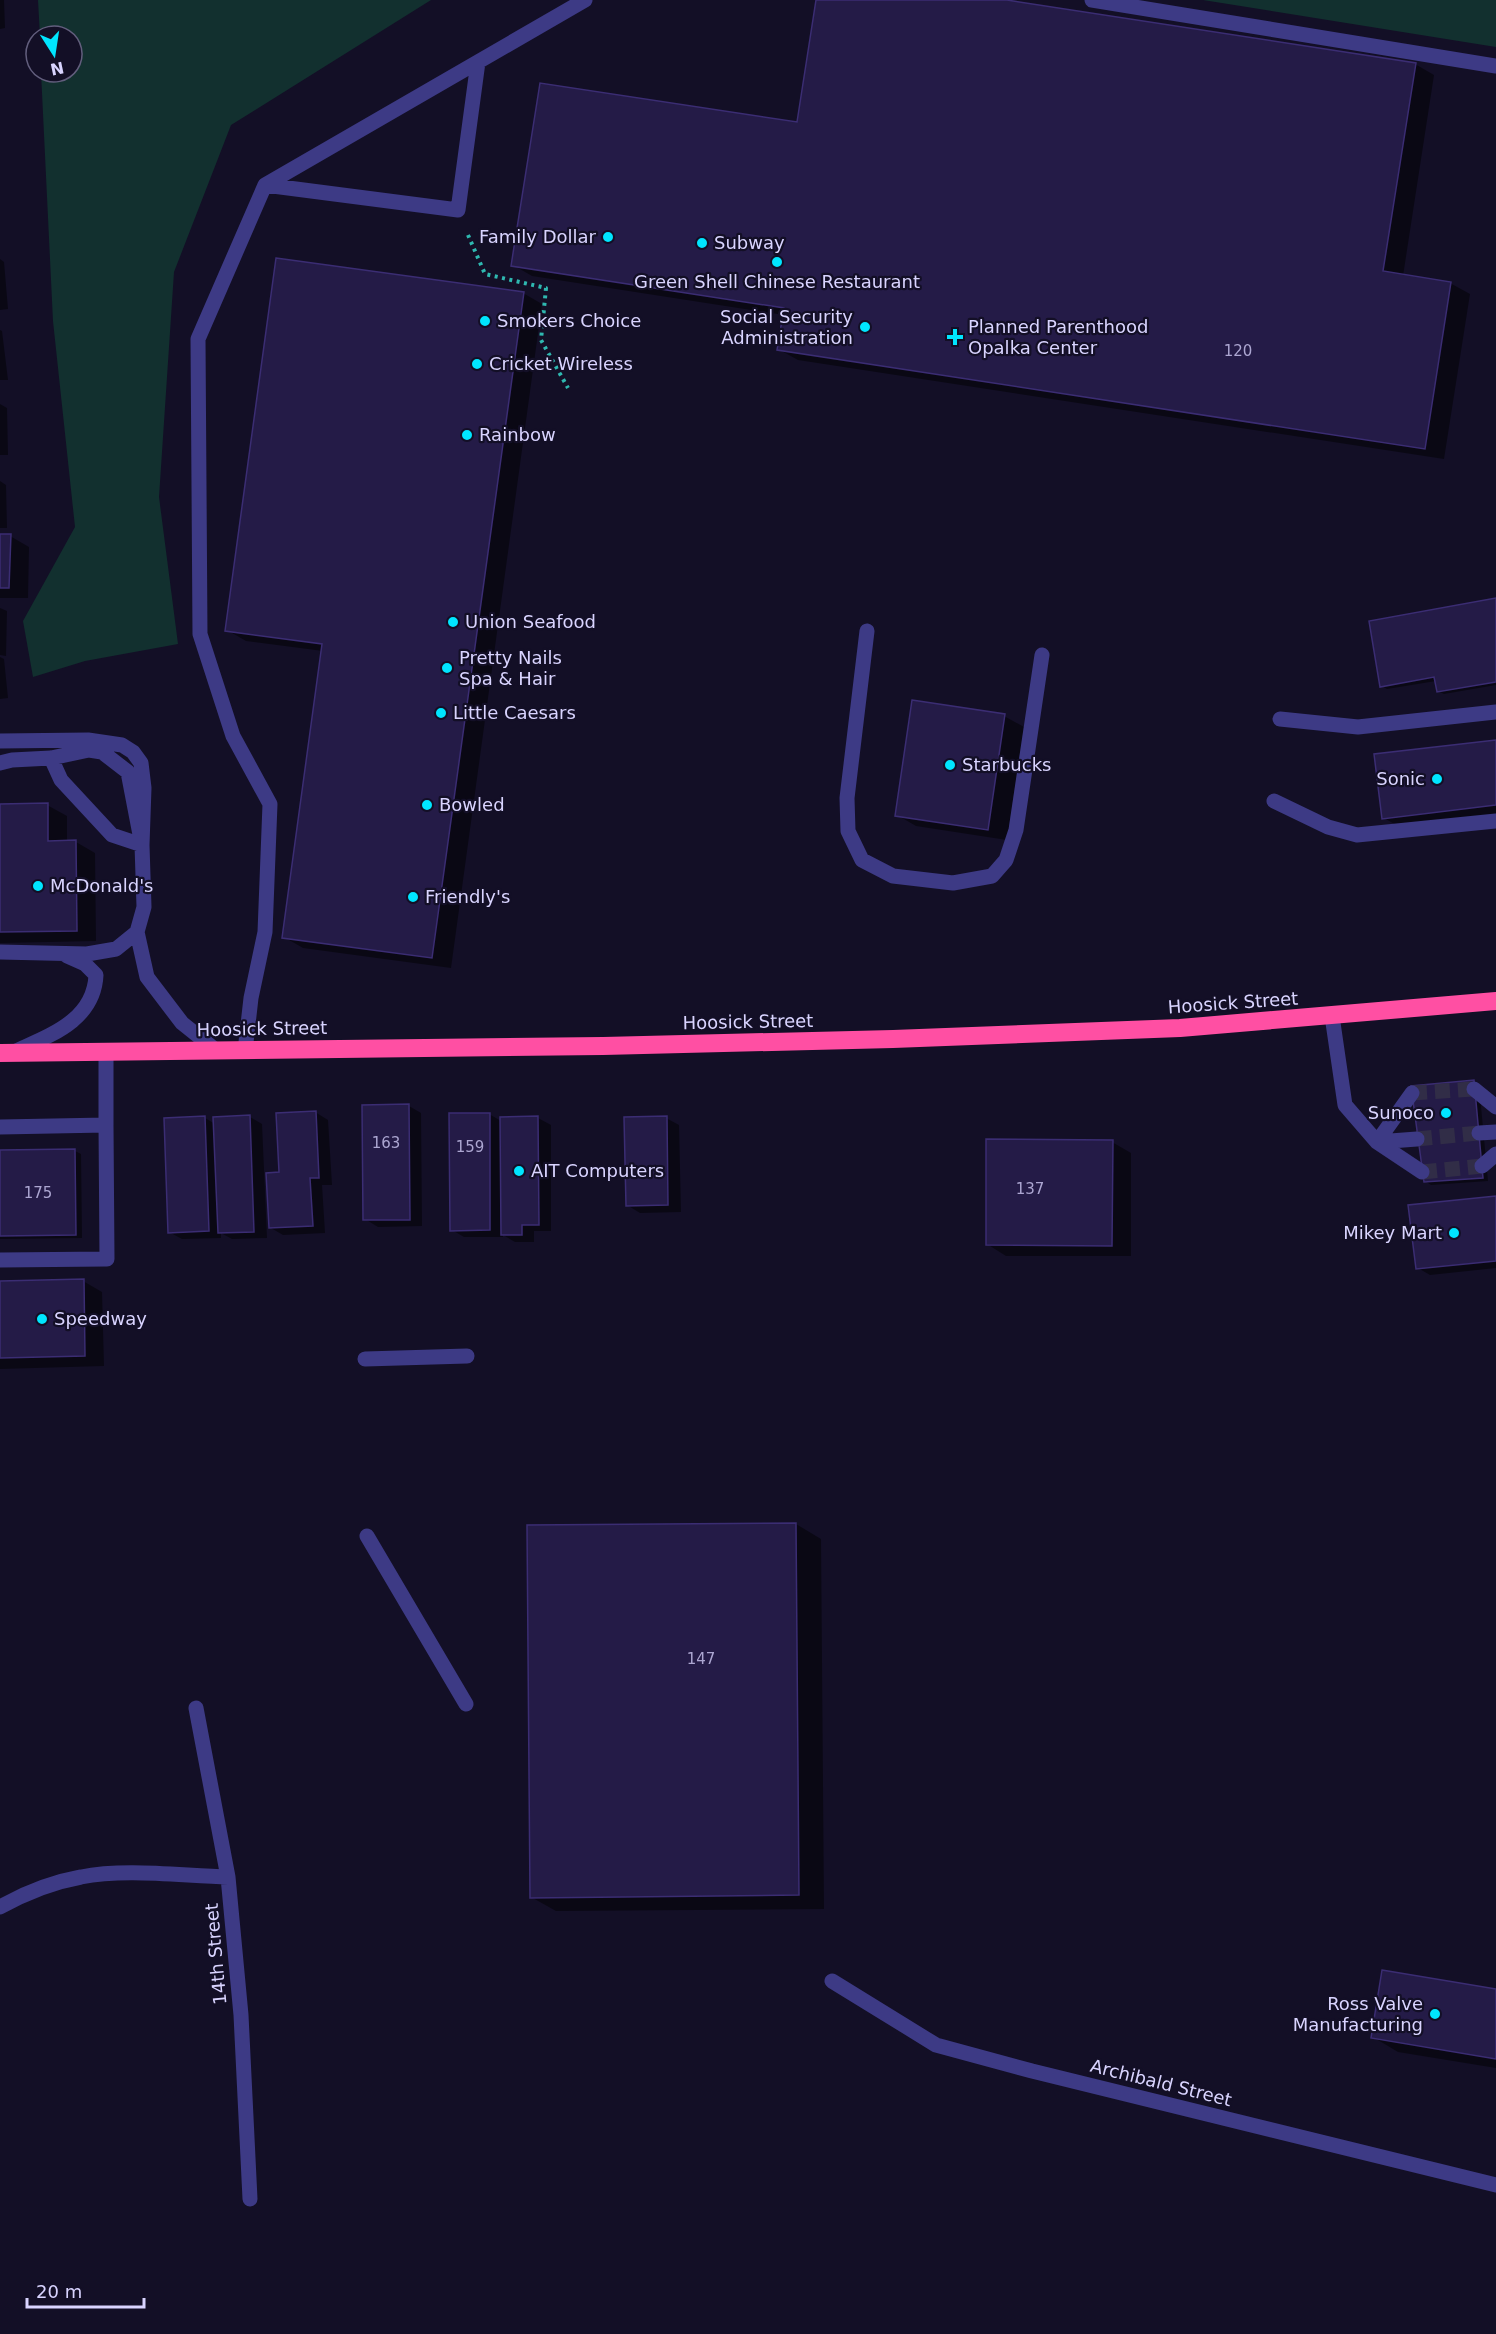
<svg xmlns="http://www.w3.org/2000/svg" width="1496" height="2334" viewBox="0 0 1496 2334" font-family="'DejaVu Sans',sans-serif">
<rect width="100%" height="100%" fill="#130f26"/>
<path fill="#12302f" d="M38,0h393l-200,125 -57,147 -15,225 19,147 -93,17 -52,16 -10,-56 52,-94 -22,-206 -12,-249h31v-36h-32z
M1203,0h293v47z"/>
<path fill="#0007" d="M0,0h4l1,28 -5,1z
M817,0h180l418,64 19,11 -31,201 47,7 20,11 -26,165 -646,-99 -20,-11 6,-34 -252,-39 -19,-11 285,-141z
M0,259l4,3 4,47 -8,1z
M523,293l19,11 -91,664 -148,-20 -19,-11 39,-286 -77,-10 -19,-11z
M0,330l2,1 6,49h-8z
M0,404l7,4 1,47h-8z
M0,481l6,4 1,43h-7z
M0,536h10l19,11 -1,51h-28z
M1496,599v86l-52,9 -6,-3 -2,-10 -49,8 -5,-3z
M0,608l7,3 -1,45 -6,-1z
M0,657l4,2 4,39 -8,1z
M1004,716l20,11 -17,113 -91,-14 -19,-11z
M1496,741v76l-93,12 -19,-11z
M47,805l20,11v26h9l19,11 1,88 -96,2v-137z
M1479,1085l9,96 -57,4 -6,-4z
M409,1106l12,7 1,113 -44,1 -13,-8z
M315,1112l13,8 4,65h-10l3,48 -42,2 -12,-7 10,-55z
M489,1114l12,7 37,-3 13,7v106h-17v11h-19l-12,-7v2h-39l-12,-7z
M250,1117l12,7 5,114 -35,1 -11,-6v5l-39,1 -13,-7 36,-114 10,6z
M666,1118l13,7 2,87 -41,1 -13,-8z
M1112,1142l19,11v103h-125l-19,-12z
M75,1151l6,3 1,84 -82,1v-87z
M1496,1197v71l-66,7 -12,-7z
M83,1281l19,11 2,74 -104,3v-86z
M796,1524l25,15 3,370 -268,2 -25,-14z
M1496,1991v77l-98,-16 -25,-15z"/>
<path fill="#241b47" stroke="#3b2d73" stroke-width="1.5" d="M816,0h191l409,63 -33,208 68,11 -26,167 -648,-99 7,-42 -273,-42 29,-183 257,39z
M276,258l248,34 -92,666 -150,-20 40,-294 -97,-13z
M0,534h11l-2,54h-9z
M1496,598v84l-59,10 -3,-15 -54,10 -11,-66z
M912,700l93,14 -17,116 -93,-14z
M1496,740v65l-114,14 -8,-65z
M48,803v38l28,-1 1,91 -77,1v-128z
M1474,1080l9,98 -59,4 -13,-96z
M409,1104l1,116h-47l-1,-115z
M316,1111l3,67h-9l3,48 -44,2 -3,-55 13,-1 -3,-59z
M449,1113h41v117l-40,1z
M250,1115l4,117 -36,1 -5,-116z
M205,1116l4,115 -41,2 -4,-115z
M538,1116l1,109h-17v10h-21l-1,-118z
M667,1116l1,89 -42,1 -2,-89z
M986,1139l127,1 -1,106 -126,-1z
M75,1149l1,86 -76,1v-86z
M1496,1196v65l-80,8 -8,-64z
M84,1279l1,77 -85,2v-77z
M796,1523l3,372 -269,3 -3,-373z
M1382,1970l114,19v70l-125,-21z"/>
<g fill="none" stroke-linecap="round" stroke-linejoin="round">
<path stroke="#312d47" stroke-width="15" stroke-dasharray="15 8" stroke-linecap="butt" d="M1412,1093l62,-4
M1417,1139l62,-6
M1422,1172l60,-6"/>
<path stroke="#2fb8b0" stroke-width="4" stroke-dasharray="3 4.5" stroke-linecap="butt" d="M468,235l17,39 61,14 -5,52 27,48"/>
<path stroke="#3d3a85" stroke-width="15" d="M1092,0l404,66
M265,185l193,25 20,-148
M867,631l-20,167 1,33 14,29 31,16 60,7 39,-7 14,-16 10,-30 26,-175
M1280,719l78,8 138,-15
M0,741l88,-1 34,5 11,7 8,11 3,25 -2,57 2,62 -7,25 -21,17 -29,5 -87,-2
M0,763l12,-3 39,-2 38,-8 13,2 26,20 14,73 -30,-10 -51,-55 -10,-22
M1274,801l54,26 29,8 139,-14
M137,932l10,45 35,46 35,28
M1332,1016l13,89 32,37 45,30
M16,1051c35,-16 78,-31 80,-76l-11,-11 -18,-8
M245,1051l6,-53 14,-66 5,-128 -37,-68 -33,-102 -2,-295 67,-154 320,-185
M1474,1089l22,18
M106,1125v-73
M0,1127l106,-2 1,134 -107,1
M1479,1133l17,-1
M1377,1142l35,-49
M1377,1142l40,-3
M1482,1166l14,-12
M365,1359l102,-3
M367,1536l99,168
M196,1708l32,169 13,138 9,184
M0,1907c25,-14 53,-25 81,-30 44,-9 102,-1 147,0
M832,1981l104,64 96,26 464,114"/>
<path stroke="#ff4fa3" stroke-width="18" d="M0,1053l603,-7 290,-7 287,-11 316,-27"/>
</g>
<g fill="#00e5ff" stroke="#130f26" stroke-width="2">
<circle cx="608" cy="237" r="6"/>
<circle cx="702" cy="243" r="6"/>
<circle cx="777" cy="262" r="6"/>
<circle cx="485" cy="321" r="6"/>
<circle cx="865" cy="327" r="6"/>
<path d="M952 328h6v6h6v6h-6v6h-6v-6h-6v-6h6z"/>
<circle cx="477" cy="364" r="6"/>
<circle cx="467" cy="435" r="6"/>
<circle cx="453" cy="622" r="6"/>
<circle cx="447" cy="668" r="6"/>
<circle cx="441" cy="713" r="6"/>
<circle cx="950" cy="765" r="6"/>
<circle cx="1437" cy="779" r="6"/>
<circle cx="427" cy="805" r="6"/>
<circle cx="38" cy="886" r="6"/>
<circle cx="413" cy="897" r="6"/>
<circle cx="1446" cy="1113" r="6"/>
<circle cx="519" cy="1171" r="6"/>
<circle cx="1454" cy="1233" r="6"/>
<circle cx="42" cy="1319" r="6"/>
<circle cx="1435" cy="2014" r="6"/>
</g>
<g text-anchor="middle" stroke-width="4.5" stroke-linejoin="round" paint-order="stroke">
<g font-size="15" fill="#aca6d1">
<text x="1238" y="356">120</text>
<text x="386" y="1148">163</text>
<text x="470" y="1152">159</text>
<text x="1030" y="1194">137</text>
<text x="38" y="1198">175</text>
<text x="701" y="1664">147</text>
</g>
<g font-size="18" fill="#d9d4ff" stroke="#130f26" text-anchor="start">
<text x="596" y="243" text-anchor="end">Family Dollar</text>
<text x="714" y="249">Subway</text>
<text x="777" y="288" text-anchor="middle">Green Shell Chinese Restaurant</text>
<text x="853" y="323" text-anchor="end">Social Security<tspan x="853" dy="21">Administration</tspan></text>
<text x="497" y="327">Smokers Choice</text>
<text x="968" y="333">Planned Parenthood<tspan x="968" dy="21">Opalka Center</tspan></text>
<text x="489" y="370">Cricket Wireless</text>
<text x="479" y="441">Rainbow</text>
<text x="465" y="628">Union Seafood</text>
<text x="459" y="664">Pretty Nails<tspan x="459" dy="21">Spa &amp; Hair</tspan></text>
<text x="453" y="719">Little Caesars</text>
<text x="962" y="771">Starbucks</text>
<text x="1425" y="785" text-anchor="end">Sonic</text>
<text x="439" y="811">Bowled</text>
<text x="50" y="892">McDonald's</text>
<text x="425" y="903">Friendly's</text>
<text x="1434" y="1119" text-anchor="end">Sunoco</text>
<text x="531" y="1177">AIT Computers</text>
<text x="1442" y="1239" text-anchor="end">Mikey Mart</text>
<text x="54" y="1325">Speedway</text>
<text x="1423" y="2010" text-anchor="end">Ross Valve<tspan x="1423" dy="21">Manufacturing</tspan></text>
</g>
<g font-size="18" fill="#d9d4ff" stroke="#130f26">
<text transform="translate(1233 1003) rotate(-4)" y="6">Hoosick Street</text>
<text transform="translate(748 1022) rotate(-1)" y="6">Hoosick Street</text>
<text transform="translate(262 1029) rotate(-1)" y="6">Hoosick Street</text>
<text transform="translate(216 1954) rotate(-95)" y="6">14th Street</text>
<text transform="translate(1161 2083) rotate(14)" y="6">Archibald Street</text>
</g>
</g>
<g transform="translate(54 54) rotate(168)"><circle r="28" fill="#130f26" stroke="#625e7d" stroke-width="1.5"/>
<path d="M0-4.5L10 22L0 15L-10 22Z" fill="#00e5ff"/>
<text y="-9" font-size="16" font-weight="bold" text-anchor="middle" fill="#d9d4ff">N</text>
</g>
<path d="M27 2298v9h117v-9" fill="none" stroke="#d9d4ff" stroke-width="3"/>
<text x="36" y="2298" font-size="18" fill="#d9d4ff" stroke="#130f26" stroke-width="4.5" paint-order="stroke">20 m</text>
</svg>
